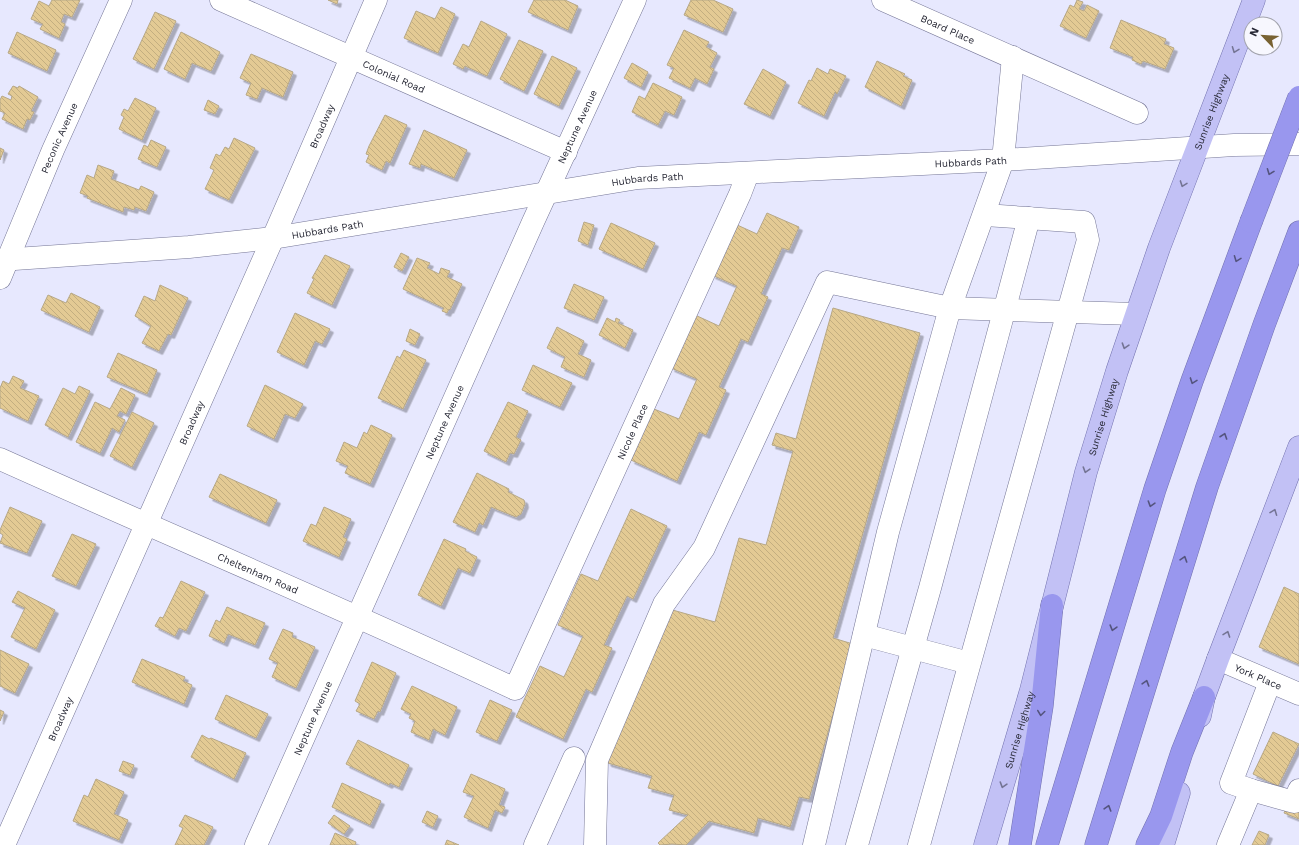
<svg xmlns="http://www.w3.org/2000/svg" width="1299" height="845" viewBox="0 0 1299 845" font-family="'Work Sans',sans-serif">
<defs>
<pattern id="building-back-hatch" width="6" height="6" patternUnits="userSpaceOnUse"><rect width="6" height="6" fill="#e3ca94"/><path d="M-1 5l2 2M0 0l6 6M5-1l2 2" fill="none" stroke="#c3ae80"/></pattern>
<filter id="shadow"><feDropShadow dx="3.5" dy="3.5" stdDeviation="0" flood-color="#0004"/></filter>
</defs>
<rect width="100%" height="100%" fill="#e7e8fe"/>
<path fill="url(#building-back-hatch)" stroke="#b6a786" filter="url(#shadow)" d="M52,0h28l-8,17 -8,-3 -3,8 4,2 -6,14 -19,-9 3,-5 -12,-5 8,-18 10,5z
M328,0h10l-1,4z
M534,0h31l13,6 -10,24 -40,-18z
M691,0h22l20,9 -10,23 -39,-17z
M1077,0l6,2 -4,7 5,2 3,-6 12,6 -13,27 -26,-12 10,-21 4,2z
M441,7l14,7 -17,39 -34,-15 12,-27 19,8z
M155,12l21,9 -22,48 -21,-10z
M1121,20l45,19 -2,5 10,4 -9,21 -22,-8 -2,3 -9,-4 1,-3 -23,-9z
M481,21l26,13 -20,42 -22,-10 -2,3 -10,-5 10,-20 6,3z
M684,30l25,12 -3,5 11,6 -7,14 4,2 -7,15 -12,-6 -5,10 -21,-10 5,-10 -7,-3z
M17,32l39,18 -9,21 -39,-18z
M181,32l39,20 -9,19 -19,-8 -7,16 -21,-10z
M519,40l24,11 -19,40 -24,-12z
M251,54l42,18 -10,25 -21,-9 -5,11 -11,-4 5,-12 -11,-5z
M552,56l25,12 -18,38 -25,-12z
M877,61l28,13 -2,2 9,4 -11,26 -36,-19z
M632,63l16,9 -7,15 -17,-9z
M817,68l11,6 2,-5 16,7 -9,18 -2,-2 -11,24 -26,-13 11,-23 2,1z
M763,69l23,13 -16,34 -26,-12z
M653,83l29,14 -8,18 -9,-4 -7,14 -26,-13 7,-16 6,3z
M13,86l5,2 1,-2 19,11 -7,14 3,1 -4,8 -3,-1 -4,10 -21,-10 3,-6 -5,-2v-11l2,-4 9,4 1,-4 -4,-2z
M135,98l21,10 -14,32 -23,-11 5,-12 -3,-2 3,-6 4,2z
M208,100l11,6 -4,8 -11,-4z
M385,115l22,10 -17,38 -4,-2 -4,9 -16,-8 3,-7 -3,-1 3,-8z
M424,130l43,20 -13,28 -33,-14 -1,4 -11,-4z
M234,138l21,10 -26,52 -24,-11 9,-19 -4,-2 6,-14 4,2 5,-9 4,2z
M151,140l15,7 -9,20 -19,-8 6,-14 4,2z
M0,148l4,2 -4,10z
M98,165l16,6 -3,8 28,11 2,-4 13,6 -8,19 -11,-4 -1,3 -10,-3 -1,5 -36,-14 1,-2 -8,-3 7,-18 7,3z
M767,213l32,14 -10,23 -7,-2 -21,46 7,3 -20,45 -7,-3 -22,48 7,3 -20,45 -7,-3 -22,49 -46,-21 23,-51 25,10 18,-40 -26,-11 24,-53 24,11 18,-40 -25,-11 23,-51 22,10z
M584,222l10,3 -6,20 -10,-4z
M611,223l44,20 -12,26 -44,-20z
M401,253l8,4 -7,14 -8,-4z
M325,255l25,11 -18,39 -25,-12 7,-14 -2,-1z
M417,258l13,5 -3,5 12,6 2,-6 9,3 -3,6 15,7 -12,26 -1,-1 -2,4 -5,-2 2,-3 -41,-19z
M574,284l30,13 -10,23 -30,-12z
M160,285l28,13 -17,37 -3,-1 -9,17 -17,-8 9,-17 -16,-10 9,-20 11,5z
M71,293l29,14 -11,25 -48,-22 7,-15 18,8z
M833,308l87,25 -87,305 20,6 -44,155 -10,-2 -9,30 -32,-9 -4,15 -45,-12 -23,24 -14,-1 -12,1 -2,-2 30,-28 -19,-5 5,-15 -26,-7 4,-12 -44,-13 -4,-8 65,-146 46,13 24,-84 27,7 27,-94 -21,-6 4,-12 20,6z
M295,313l35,16 -8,15 -7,-3 -11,24 -27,-13z
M607,318l8,4 1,-4 4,2 -2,3 15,7 -8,18 -26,-13z
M557,327l27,14 -6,13 13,6 -7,17 -23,-10 4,-10 -18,-9z
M410,329l10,5 -5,11 -9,-4z
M404,350l22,10 -23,49 -25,-11 19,-42 3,2z
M118,353l39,17 -10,24 -40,-17z
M533,365l39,18 -12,24 -38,-17z
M13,376l11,5 -4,7 19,8 -11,25 -28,-13v-20l3,-7 6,3z
M265,385l38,19 -8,14 -10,-4 -11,25 -27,-13z
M79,386l11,5 -22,46 -23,-12 18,-37 12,6z
M121,388l14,7 -9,19 -6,-3 -3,5 8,4 -6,12 -7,-4 -12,25 -24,-11 19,-40 15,7z
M508,402l20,9 -12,26 5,3 -7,14 -4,-1 -4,9 -22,-11z
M132,412l22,11 -22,44 -22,-11z
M371,425l21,10 -22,49 -25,-11 3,-7 -12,-5 8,-19 13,6 7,-16 3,2z
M477,473l32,16 -1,3 16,8 1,4 -4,10 -5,3 -25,-10 -8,18 -4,-2 -4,9 -22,-10z
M220,474l57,26 -11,23 -57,-26z
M10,507l32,14 -15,32 -27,-10 3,-8 -3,-2v-3z
M324,507l27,12 -8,18 4,2 -8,18 -36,-16 8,-17 5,2z
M631,509l36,17 -34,73 -6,-3 -23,49 8,3 -20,44 -6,-3 -23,50 -47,-22 24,-51 24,11 19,-41 -25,-11 23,-51 17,7z
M72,534l24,10 -20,42 -24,-10z
M444,539l22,10 -1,2 12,6 -7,16 -12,-5 -17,38 -23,-11z
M181,581l24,11 -19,39 -7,-3 -4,8 -20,-10 5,-9 3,1z
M1284,587l15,7v70l-40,-17z
M18,591l37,19 -19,39 -25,-12 14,-29 -13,-6z
M227,607l38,16 -10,22 -27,-11 -4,9 -15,-7 7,-16 4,2z
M283,629l10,4 -1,4 23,10 -19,41 -24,-11 6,-14 -9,-4z
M0,650l29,14 -14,29 -15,-7z
M142,659l43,18 -2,4 9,4 -8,19 -52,-22z
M372,662l24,11 -16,39 -2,-1 -4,8 -18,-8 4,-7 -5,-3z
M412,686l45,21 -12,28 -12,-6 -4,11 -18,-8 4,-11 -6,-3 2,-4 -10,-5z
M226,695l42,19 -12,24 -41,-19z
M490,700l22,10 -15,31 -21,-9z
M0,710l4,2 -4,9z
M1273,732l26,12 -21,42 -25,-12z
M202,735l7,4 2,-1 35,15 -12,26 -43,-22z
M358,740l51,25 -10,22 -9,-4 -1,2 -43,-21z
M123,761l11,4 -4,10 -11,-4z
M471,774l34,15 -6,16 6,2 -3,6 -7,-3 -7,18 -24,-11 10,-21 -11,-4z
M96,779l28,13 -10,22 14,6 -9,20 -46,-19 11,-26 4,2z
M342,783l39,18 -11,24 -38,-18z
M1288,804l11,5v10l-15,-6z
M427,811l11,5 -5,11 -11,-5z
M185,815l28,12 -9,18h-29l8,-17 -4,-2z
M334,815l16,11 -6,8 -16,-11z
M1259,831l10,4 -4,10h-13z
M335,833l21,9 -1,3h-25z
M447,840l12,5h-14z"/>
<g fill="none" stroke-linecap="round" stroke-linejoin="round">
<g stroke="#757696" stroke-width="23">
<g id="minor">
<path id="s1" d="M221,0l345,152"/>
<path id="s2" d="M883,0l254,113"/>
<path id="s3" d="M0,260l189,-13 84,-9 365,-60 365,-18 231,-15 65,-1"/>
<path id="s4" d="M0,278l53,-128 68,-150"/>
<path id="s5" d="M0,459c171,77 345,150 515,230l225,-495 8,-21"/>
<path d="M864,635l105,28"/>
<path id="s6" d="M1218,659l81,35"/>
<path d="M1251,790l43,12 5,-12"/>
<path id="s7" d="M4,845l269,-607 103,-238"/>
<path id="s8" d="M256,845l277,-623 102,-222"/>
<path d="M535,845l39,-87"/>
<path d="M595,845l2,-85 67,-156 40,-56 123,-266 123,26 185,6"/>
<path d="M814,845l74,-313 62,-224 53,-148 10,-103"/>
<path d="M857,845l73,-257 99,-370"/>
<path d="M919,845l169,-605 -4,-18 -99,-7"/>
<path d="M1228,845l23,-55 -20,-7 39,-101"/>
</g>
</g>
<g stroke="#7170ad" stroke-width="23">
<g id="major">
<path d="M1200,716l4,-19 14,-38 81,-212"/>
<path id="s9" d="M985,845l46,-155 55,-218 31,-101 42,-123 95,-248"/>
<path d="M1163,845l16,-52"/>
</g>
</g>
<g stroke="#7170ad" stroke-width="23">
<path id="highway" d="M1020,845l22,-139 10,-101
M1047,845l108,-356 37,-108 59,-159
M1096,845l111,-358 57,-162 35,-93
M1147,845l14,-29 21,-64 22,-55"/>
</g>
<use href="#minor" stroke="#fff" stroke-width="22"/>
<use href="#major" stroke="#c2c1f5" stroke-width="22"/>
<use href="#highway" stroke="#9997ee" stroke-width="22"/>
<g stroke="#7170ad" stroke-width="23" stroke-linecap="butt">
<path id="highway-bridge" d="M1251,222l48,-125"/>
</g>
<use href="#highway-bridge" stroke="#9997ee" stroke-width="22"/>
</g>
<defs><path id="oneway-chevron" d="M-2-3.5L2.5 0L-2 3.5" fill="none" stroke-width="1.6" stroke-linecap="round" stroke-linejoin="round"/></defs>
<g stroke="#747494">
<use href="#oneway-chevron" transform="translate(1235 50) rotate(111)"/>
<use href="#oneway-chevron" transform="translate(1183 184) rotate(110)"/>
<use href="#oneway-chevron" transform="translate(1125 346) rotate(108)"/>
<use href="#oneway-chevron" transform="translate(1086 470) rotate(107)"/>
<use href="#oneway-chevron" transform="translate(1274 512) rotate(-69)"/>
<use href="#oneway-chevron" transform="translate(1227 634) rotate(-70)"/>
<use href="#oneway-chevron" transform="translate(1003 785) rotate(107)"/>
</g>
<g stroke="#54547e">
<use href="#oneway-chevron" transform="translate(1270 172) rotate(111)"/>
<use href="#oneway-chevron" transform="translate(1237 259) rotate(111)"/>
<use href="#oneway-chevron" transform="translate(1193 381) rotate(110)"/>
<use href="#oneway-chevron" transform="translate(1224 436) rotate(-71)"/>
<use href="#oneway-chevron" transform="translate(1151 504) rotate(107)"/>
<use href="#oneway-chevron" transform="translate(1184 559) rotate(-72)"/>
<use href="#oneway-chevron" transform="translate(1113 628) rotate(106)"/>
<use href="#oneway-chevron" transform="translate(1146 683) rotate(-73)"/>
<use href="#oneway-chevron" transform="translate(1041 713) rotate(98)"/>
<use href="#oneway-chevron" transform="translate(1108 808) rotate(-73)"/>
</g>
<g text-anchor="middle" stroke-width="4" stroke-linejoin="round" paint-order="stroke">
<g font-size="10" fill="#262734" stroke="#f7f7fe">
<text dy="4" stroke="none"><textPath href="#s2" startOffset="71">Board Place</textPath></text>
<text dy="4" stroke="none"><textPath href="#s1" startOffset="189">Colonial Road</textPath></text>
<text dy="4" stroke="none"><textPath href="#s9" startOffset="768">Sunrise Highway</textPath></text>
<text dy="4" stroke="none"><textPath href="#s7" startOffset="786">Broadway</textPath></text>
<text dy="4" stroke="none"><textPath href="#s8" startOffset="787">Neptune Avenue</textPath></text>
<text dy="4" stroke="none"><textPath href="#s4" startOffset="152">Peconic Avenue</textPath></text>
<text dy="4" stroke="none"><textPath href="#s3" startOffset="977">Hubbards Path</textPath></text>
<text dy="4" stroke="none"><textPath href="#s3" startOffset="653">Hubbards Path</textPath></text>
<text dy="4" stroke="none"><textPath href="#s3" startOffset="329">Hubbards Path</textPath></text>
<text dy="4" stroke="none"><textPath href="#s9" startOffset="444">Sunrise Highway</textPath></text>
<text dy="4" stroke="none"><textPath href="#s8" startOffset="463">Neptune Avenue</textPath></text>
<text dy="4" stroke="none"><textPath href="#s7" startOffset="462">Broadway</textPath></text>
<text dy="4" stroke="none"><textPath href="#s5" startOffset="847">Nicole Place</textPath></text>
<text dy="4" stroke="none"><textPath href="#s5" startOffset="282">Cheltenham Road</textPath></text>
<text dy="4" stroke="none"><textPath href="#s6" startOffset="44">York Place</textPath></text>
<text dy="4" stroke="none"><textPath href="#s8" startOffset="139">Neptune Avenue</textPath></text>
<text dy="4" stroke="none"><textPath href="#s7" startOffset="138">Broadway</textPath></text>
<text dy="4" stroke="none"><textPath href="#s9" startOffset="120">Sunrise Highway</textPath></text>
</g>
</g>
<g transform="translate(1263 36) rotate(295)"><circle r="19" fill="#f7f7fe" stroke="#a3a4ad"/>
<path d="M0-3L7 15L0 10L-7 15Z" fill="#786232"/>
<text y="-6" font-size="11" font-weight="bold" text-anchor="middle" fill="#262734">N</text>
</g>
</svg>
